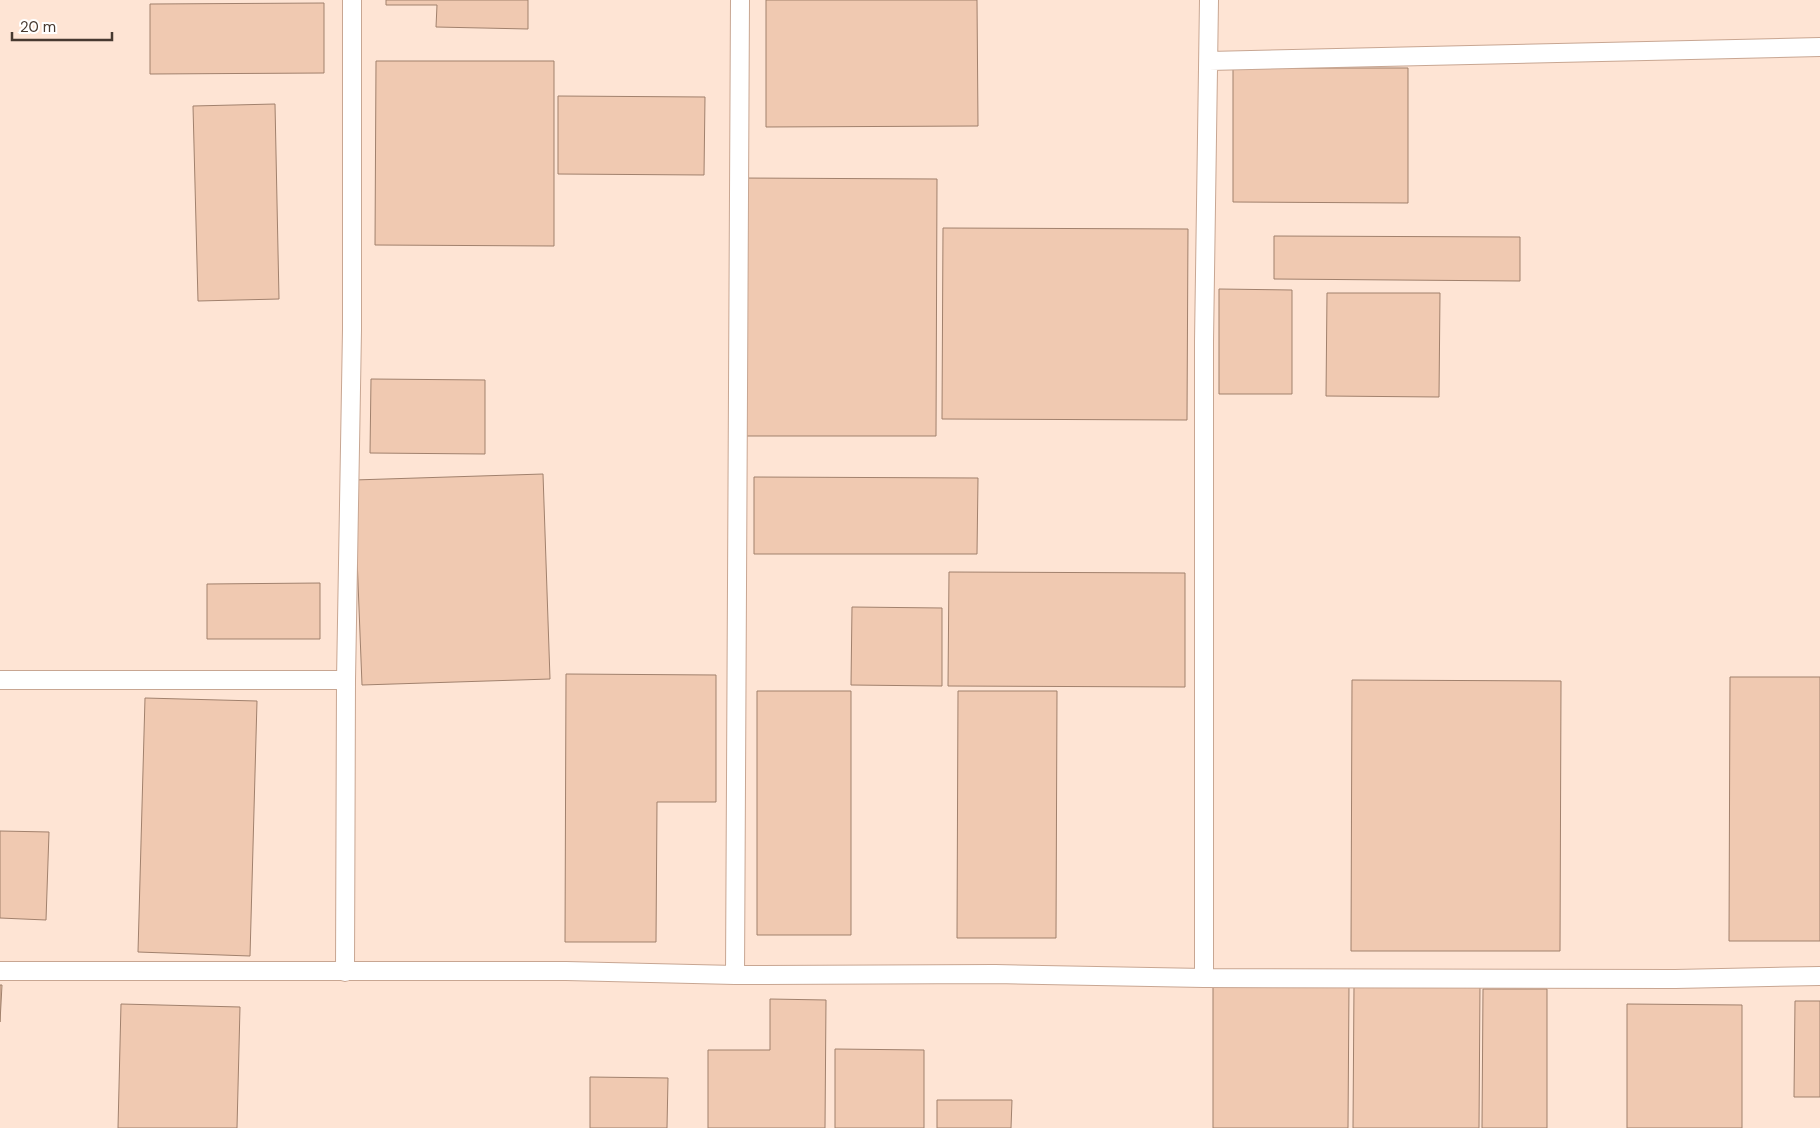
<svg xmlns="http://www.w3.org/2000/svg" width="1820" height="1128" viewBox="0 0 1820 1128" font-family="'DM Sans',sans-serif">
<rect width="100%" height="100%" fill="#fff0e7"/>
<path fill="#fee4d4" d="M0,0h1820v1128h-1820z"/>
<path fill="#f0c9b1" stroke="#a1816d" d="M386,0h142v29l-92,-2 1,-22h-51z
M766,0h211l1,126 -212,1z
M324,3v70l-174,1v-70z
M376,61h178v185l-179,-1z
M1233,68h175v135l-175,-1z
M558,96l147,1 -1,78 -146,-1z
M275,104l4,195 -81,2 -5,-195z
M740,178l197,1 -1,257h-197z
M943,228l245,1 -1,191 -245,-1z
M1274,236l246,1v44l-246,-2z
M1219,289l73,1v104h-73z
M1327,293h113l-1,104 -113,-1z
M371,379l114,1v74l-115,-1z
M543,474l7,205 -188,6 -8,-205z
M754,477l224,1 -1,76h-223z
M949,572l236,1v114l-237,-1z
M320,583v56h-113v-55z
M852,607l90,1v78l-91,-1z
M566,674l150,1v127h-59l-1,140h-91z
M1730,677h90v264h-91z
M1352,680l209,1 -1,270h-209z
M757,691h94v244h-94z
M958,691h99l-1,247h-99z
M145,698l112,3 -7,255 -112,-4z
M0,831l49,1 -3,88 -46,-2z
M0,985h2l-2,37z
M1213,985h136l-1,143h-135z
M1354,985h126l-1,143h-126z
M1483,989h64v139h-65z
M770,999l56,1 -1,128h-117v-78h62z
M1795,1001h25v96h-26z
M121,1004l119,3 -3,121h-119z
M1627,1004l115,1v123h-115z
M835,1049l89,1v78h-89z
M590,1077l78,1 -1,50h-77z
M937,1100h75l-1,28h-74z"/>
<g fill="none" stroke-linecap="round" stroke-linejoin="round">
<g stroke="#c8a692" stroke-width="20">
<path id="lane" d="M1209,61l611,-14
M0,680h346
M0,971h566l169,4 260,-1 209,4 471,1 145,-3
M345,972l1,-292 6,-350v-330
M735,975l5,-975
M1204,978v-636l5,-342"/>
</g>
<use href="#lane" stroke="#fff" stroke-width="18"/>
</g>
<path d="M12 32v8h100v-8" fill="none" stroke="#473930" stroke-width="2.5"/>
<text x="20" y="32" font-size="15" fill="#473930" stroke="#ffffff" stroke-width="4" paint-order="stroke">20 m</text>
</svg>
